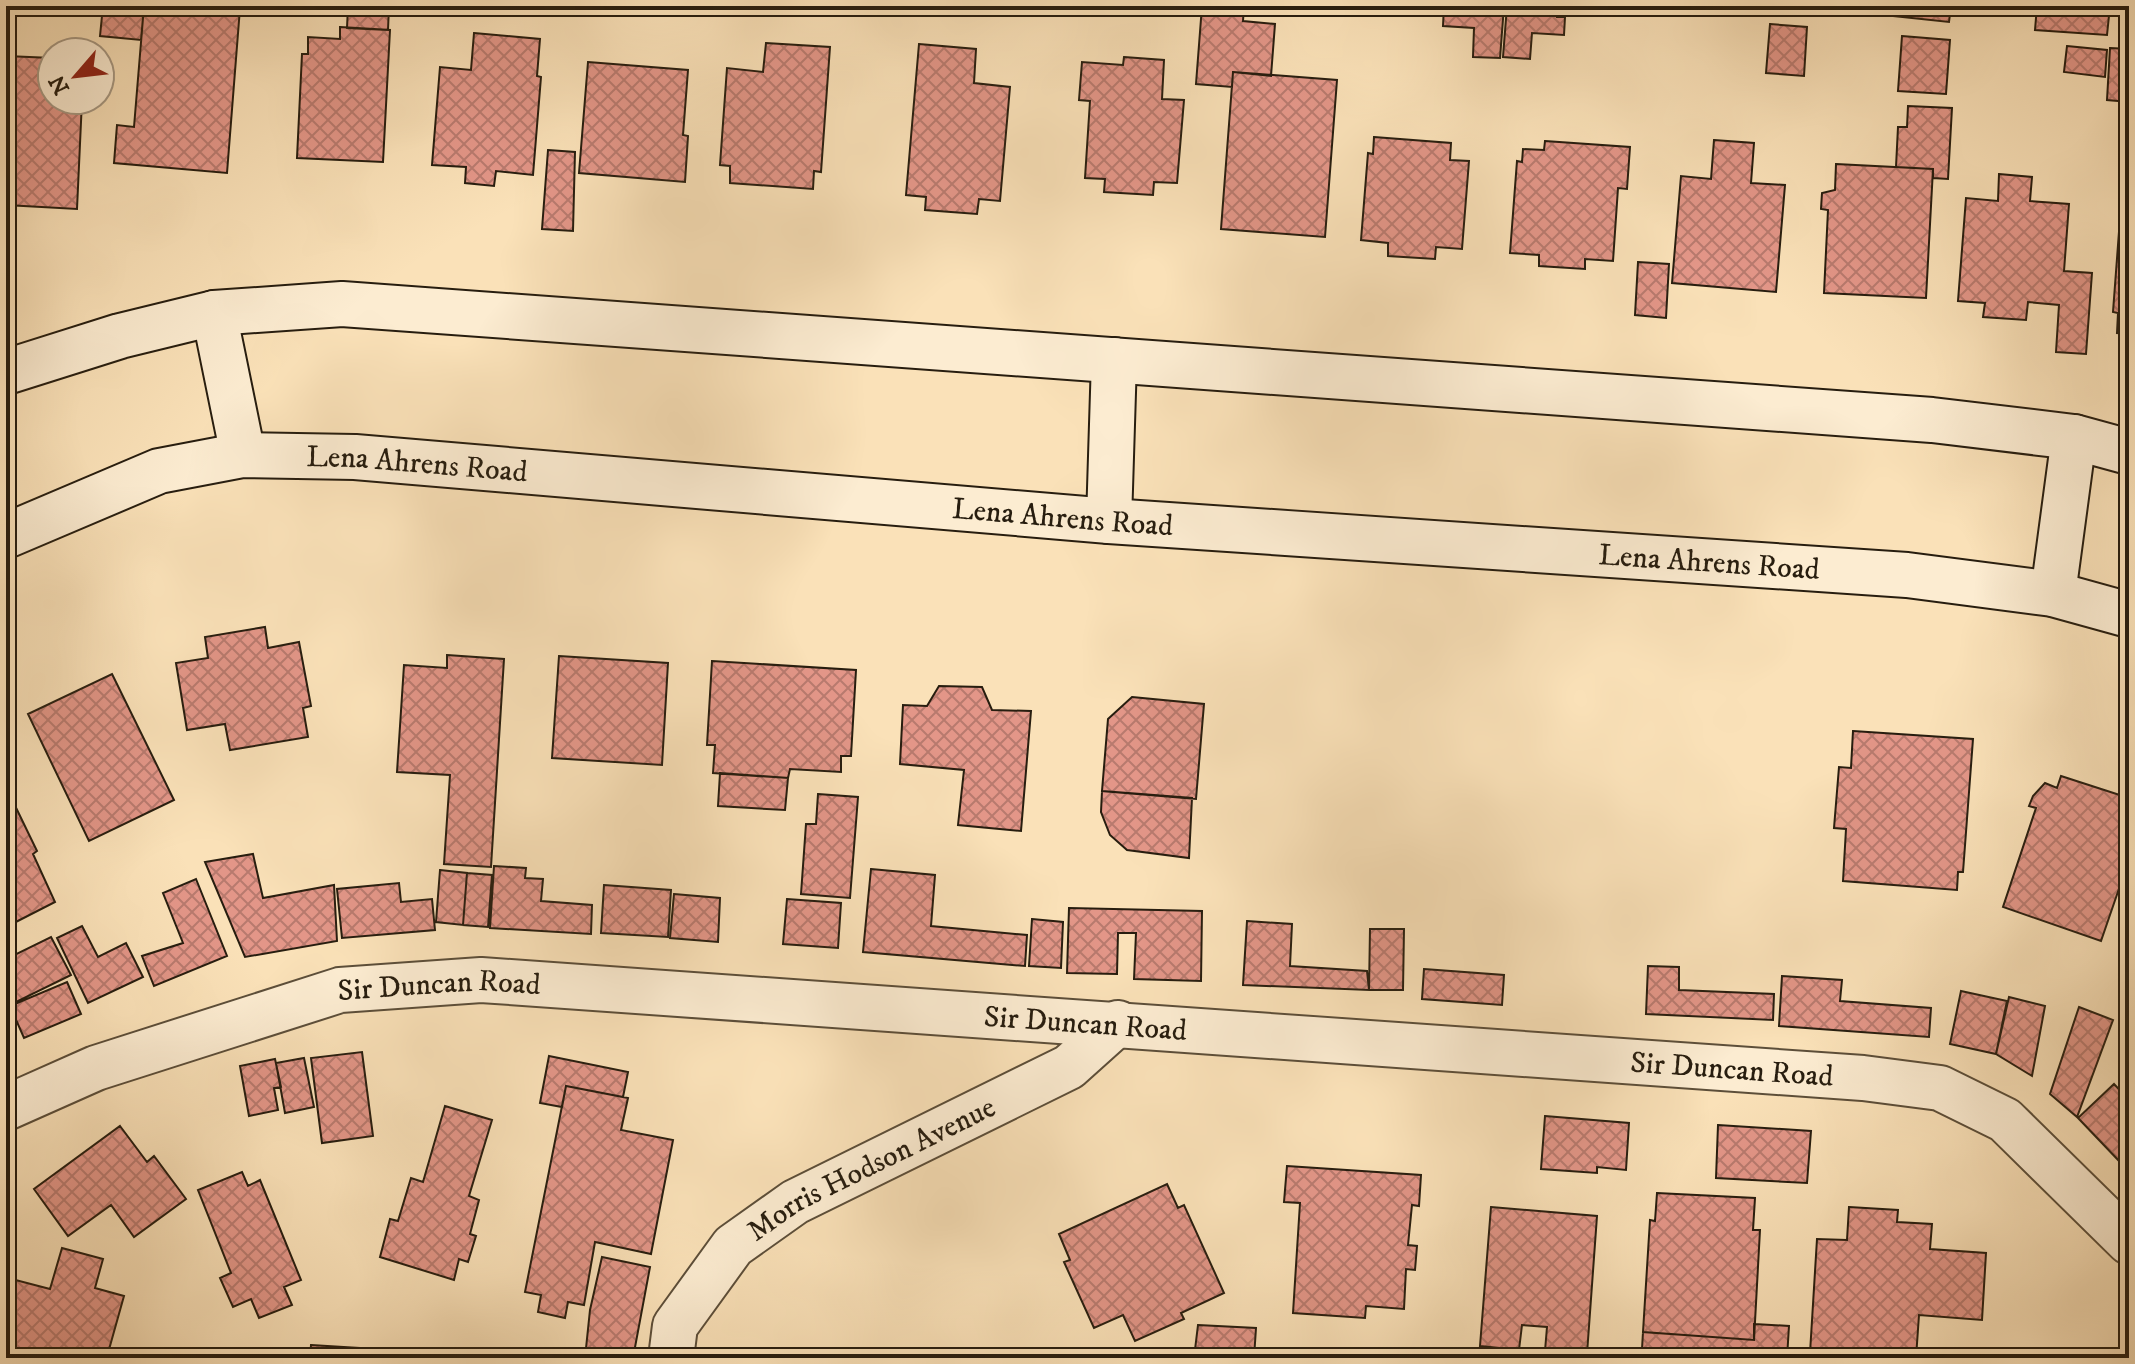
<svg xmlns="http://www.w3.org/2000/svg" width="2135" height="1364" viewBox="0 0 2135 1364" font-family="'IM FELL DW Pica',serif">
<defs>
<pattern id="building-cross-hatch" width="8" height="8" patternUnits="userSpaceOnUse" patternTransform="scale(2)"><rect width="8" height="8" fill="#e39688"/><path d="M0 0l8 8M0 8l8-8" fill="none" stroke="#b87a6e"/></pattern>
</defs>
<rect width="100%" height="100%" fill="#fae1b8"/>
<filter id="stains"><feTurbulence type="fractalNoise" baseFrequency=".0025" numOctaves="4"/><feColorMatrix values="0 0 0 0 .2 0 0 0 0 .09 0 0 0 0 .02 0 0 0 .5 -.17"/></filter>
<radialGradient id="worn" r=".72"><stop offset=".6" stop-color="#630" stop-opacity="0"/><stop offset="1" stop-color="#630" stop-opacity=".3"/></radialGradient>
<path fill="url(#building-cross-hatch)" stroke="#271d0f" stroke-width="2" d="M103,6h41l-3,34 -41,-4z
M144,6l96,2 -13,165 -113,-10 3,-38 17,2z
M348,6h41l-1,24 -41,-2z
M1202,6h42l-1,15 32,3 -4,52 -38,-4 -1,15 -36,-3z
M1444,6h60l-4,52 -27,-1 1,-29 -31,-2z
M1507,6h51l-1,11h8l-1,18 -32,-2 -2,26 -27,-2z
M1729,6h81l-1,5z
M1837,6h114l-2,16 -112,-12z
M2037,6h73l-3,29 -72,-5z
M1770,24l37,3 -3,49 -38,-3z
M340,27l50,3 -7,132 -86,-4 5,-104h6v-17l32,2z
M474,33l66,6 -3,37 4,1 -8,98 -37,-4 -2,15 -29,-3 1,-16 -34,-2 8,-98 31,3z
M1902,36l48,4 -4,54 -48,-3z
M766,43l64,4 -9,125 -7,-1 -1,18 -83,-6v-17l-10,-1 7,-97 36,4z
M919,44l57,5 -2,34 36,4 -10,114 -21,-2 -2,15 -52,-4 1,-13 -20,-2z
M2067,46l40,4 -2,27 -41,-5z
M2110,48l19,1v53l-22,-2z
M6,56l46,2v42h30l-5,109 -71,-4z
M1124,57l40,3 -2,39 22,1 -7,83 -23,-1 -1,13 -49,-3 1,-13 -20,-1 5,-77 -11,-1 3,-38 41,3z
M588,62l100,8 -5,65 5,1 -3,46 -106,-9z
M1233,72l104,8 -12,157 -104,-8z
M1908,106l44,2 -4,71 -15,-1v-9l-37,-2 2,-40h9z
M1374,137l77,6 -1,17 19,1 -7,88 -26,-2 -1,12 -47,-3v-13l-27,-3 7,-87 5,1z
M1714,140l40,3 -3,40 34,2 -9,107 -104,-9 9,-107 30,3z
M1545,141l85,6 -3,42 -9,-1 -5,73 -28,-2v10l-46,-3v-11l-29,-2 7,-92 5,1 1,-13 21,1z
M548,150l27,2 -2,79 -31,-2z
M1836,164l97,5 -7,129 -102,-5 4,-83 -7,-1 1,-16 13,-3z
M1999,174l33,3 -2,24 39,3 -5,67 28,2 -6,81 -30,-2 3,-47 -31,-3 -2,18 -43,-3 2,-14 -27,-2 8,-103 32,3z
M2121,205l8,1v128l-12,-1 1,-20 -5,-1z
M1638,262l31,2 -3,54 -31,-3z
M265,627l3,21 31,-6 12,64 -8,2 5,29 -78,13 -5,-26 -38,6 -11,-67 32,-5 -3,-21z
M447,655l57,4 -13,208 -47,-3 6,-89 -53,-3 7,-107 43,3z
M559,656l109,7 -6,102 -110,-7z
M712,661l144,9 -5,86h-10v16l-51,-3 -2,9 -75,-5 2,-28h-8z
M112,674l62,126 -85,41 -61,-127z
M939,686l43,1 10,23 39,1 -10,120 -63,-6 6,-55 -64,-6 3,-59 24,1z
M1132,697l72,7 -8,95 -94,-8 6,-72z
M1853,731l120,8 -10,133h-5l-1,18 -114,-9 3,-52 -12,-1 5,-61 12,1z
M720,773l68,5 -3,32 -67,-4z
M2061,776l68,22v83l-7,-1 -21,61 -98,-34 33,-99 -7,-2 4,-10 12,-13 12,5z
M6,787l31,64 -4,3 22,48 -49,25z
M1102,791l90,7 -3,60 -62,-8 -17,-15 -9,-23z
M818,794l40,3 -8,101 -49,-4 5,-70h10z
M253,854l10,44 71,-13 3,56 -92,16 -40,-95z
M494,866l32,2 -1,10 18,1 -2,22 51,4 -1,29 -101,-6z
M871,869l64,6 -4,51 96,9 -2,31 -162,-14z
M440,870l27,3 -4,52 -27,-3z
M467,873l25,2 -4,52 -25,-2z
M196,879l31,77 -73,30 -12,-30 41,-13 -20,-50z
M399,883l2,19 31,-3 3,31 -93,8 -5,-49z
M604,885l67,5 -3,47 -67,-4z
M674,894l46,4 -2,44 -48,-4z
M787,899l54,4 -3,45 -55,-4z
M1069,908l133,3 -1,70 -67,-2 2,-46h-18l-1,41 -50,-1z
M1032,919l31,3 -2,46 -32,-2z
M1247,921l45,3 -2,42 77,5 2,19 -126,-5z
M82,926l16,31 28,-14 17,34 -55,26 -31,-65z
M1370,929h34l-1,61h-34z
M51,937l20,38 -65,32v-48z
M1648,966l31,1v23l95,4 -1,26 -127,-6z
M1424,969l80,6 -2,30 -80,-6z
M1782,976l60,4 -2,21 91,7 -2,29 -150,-11z
M67,982l14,32 -57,24 -14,-32z
M1961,991l46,10 -11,53 -46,-10z
M2009,997l36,9 -13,70 -36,-22z
M2079,1007l34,13 -36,97 -27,-23z
M362,1052l11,84 -51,7 -11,-85z
M549,1056l79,16 -5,25 -57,-11 -4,21 -22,-4z
M304,1058l10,49 -29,6 -9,-50z
M275,1059l6,28 -7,1 4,22 -29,6 -9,-50z
M2114,1084l15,16v56l-8,7 -43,-45z
M566,1086l62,12 -7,32 52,10 -22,114 -56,-12 -11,63 -16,-3 -3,16 -27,-6 3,-17 -16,-3z
M445,1106l47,14 -23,76 10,4 -9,34 6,2 -8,26 -9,-3 -5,21 -74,-23 10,-38 8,2 13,-43 12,4z
M1545,1116l84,7 -3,47 -29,-3v6l-56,-4z
M1718,1125l93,6 -4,52 -91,-5z
M120,1126l27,36 7,-6 32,43 -52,38 -23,-32 -43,31 -34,-47z
M1287,1166l134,9 -2,31 -7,-1 -4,40 9,1 -2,24 -9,-1 -2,40 -38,-3 -1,12 -72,-5 7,-110 -16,-1z
M242,1172l6,14 12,-6 41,100 -17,7 8,18 -33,13 -8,-19 -18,8 -13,-29 11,-5 -33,-83z
M1167,1184l11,24 6,-3 40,88 -43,20 3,6 -49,22 -12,-26 -29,13 -30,-66 6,-2 -11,-26z
M1657,1193l98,5 -2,32h7l-6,110 -111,-8 7,-112 5,1z
M1491,1207l106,9 -10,138 -42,-3 2,-24 -25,-2 -3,25 -39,-4z
M1849,1207l49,3 -1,12 35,2 -2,25 56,4 -4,67 -63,-5 -3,43h-86l1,-3 -21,-2 7,-114 30,1z
M62,1248l41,11 -8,29 29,8 -16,57 -6,-1 -1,6h-95l2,-80 42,11z
M602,1257l48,10 -17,91h-48l5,-48z
M1754,1324l35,2 -2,32h-62v-3l-83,-6 1,-17 111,8z
M1198,1325l58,3 -2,30h-60z
M311,1345l48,3 -1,10h-48z
M492,1351v7h-28v-6z"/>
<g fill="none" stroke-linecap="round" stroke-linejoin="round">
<g stroke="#5c4e39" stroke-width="48">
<g id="street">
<path id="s1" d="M6,1108l90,-40 244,-78 141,-10 1382,98 77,10 65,32 124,122"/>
<path id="s2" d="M671,1358l4,-32 58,-80 62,-44 274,-135 49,-44"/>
</g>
</g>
<g stroke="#271d0f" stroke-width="48">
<g id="secondary">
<path d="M214,313l29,142"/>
<path d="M6,372l114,-36 94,-23 128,-9 1590,116 142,17 55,15"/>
<path d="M1109,521l5,-161"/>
<path id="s3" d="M6,536l153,-65 84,-16 112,2 754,64 798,54 146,19 76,21"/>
<path d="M2053,594l21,-157"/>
</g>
</g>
<use href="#street" stroke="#fcecd1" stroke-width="44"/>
<use href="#secondary" stroke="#fcecd1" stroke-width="44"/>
</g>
<g text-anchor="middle" stroke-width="7" stroke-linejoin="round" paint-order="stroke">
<g font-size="30" fill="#271d0f" stroke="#fcecd1">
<text dy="10" stroke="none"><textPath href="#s3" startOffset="426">Lena Ahrens Road</textPath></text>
<text dy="10" stroke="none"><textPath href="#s3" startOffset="1074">Lena Ahrens Road</textPath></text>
<text dy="10" stroke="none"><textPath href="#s3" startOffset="1722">Lena Ahrens Road</textPath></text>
<text dy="10" stroke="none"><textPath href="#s1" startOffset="454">Sir Duncan Road</textPath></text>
<text dy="10" stroke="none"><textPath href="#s1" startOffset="1102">Sir Duncan Road</textPath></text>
<text dy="10" stroke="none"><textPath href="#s1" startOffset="1750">Sir Duncan Road</textPath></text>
<text dy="10" stroke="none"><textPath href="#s2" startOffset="290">Morris Hodson Avenue</textPath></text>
</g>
</g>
<rect width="2135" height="1364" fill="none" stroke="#fae1b8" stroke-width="32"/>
<rect x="8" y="8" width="2119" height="1348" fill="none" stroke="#271d0f" stroke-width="4"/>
<rect x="16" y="16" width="2103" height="1332" fill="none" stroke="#271d0f" stroke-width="2"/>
<g transform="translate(76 76) rotate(242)"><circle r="38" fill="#fcecd1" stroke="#a79983" stroke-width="2"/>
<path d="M0-6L14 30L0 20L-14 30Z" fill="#8f2418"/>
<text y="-12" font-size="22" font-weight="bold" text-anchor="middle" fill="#271d0f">N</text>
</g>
<rect width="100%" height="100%" filter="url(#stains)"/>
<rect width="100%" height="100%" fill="url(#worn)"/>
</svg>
